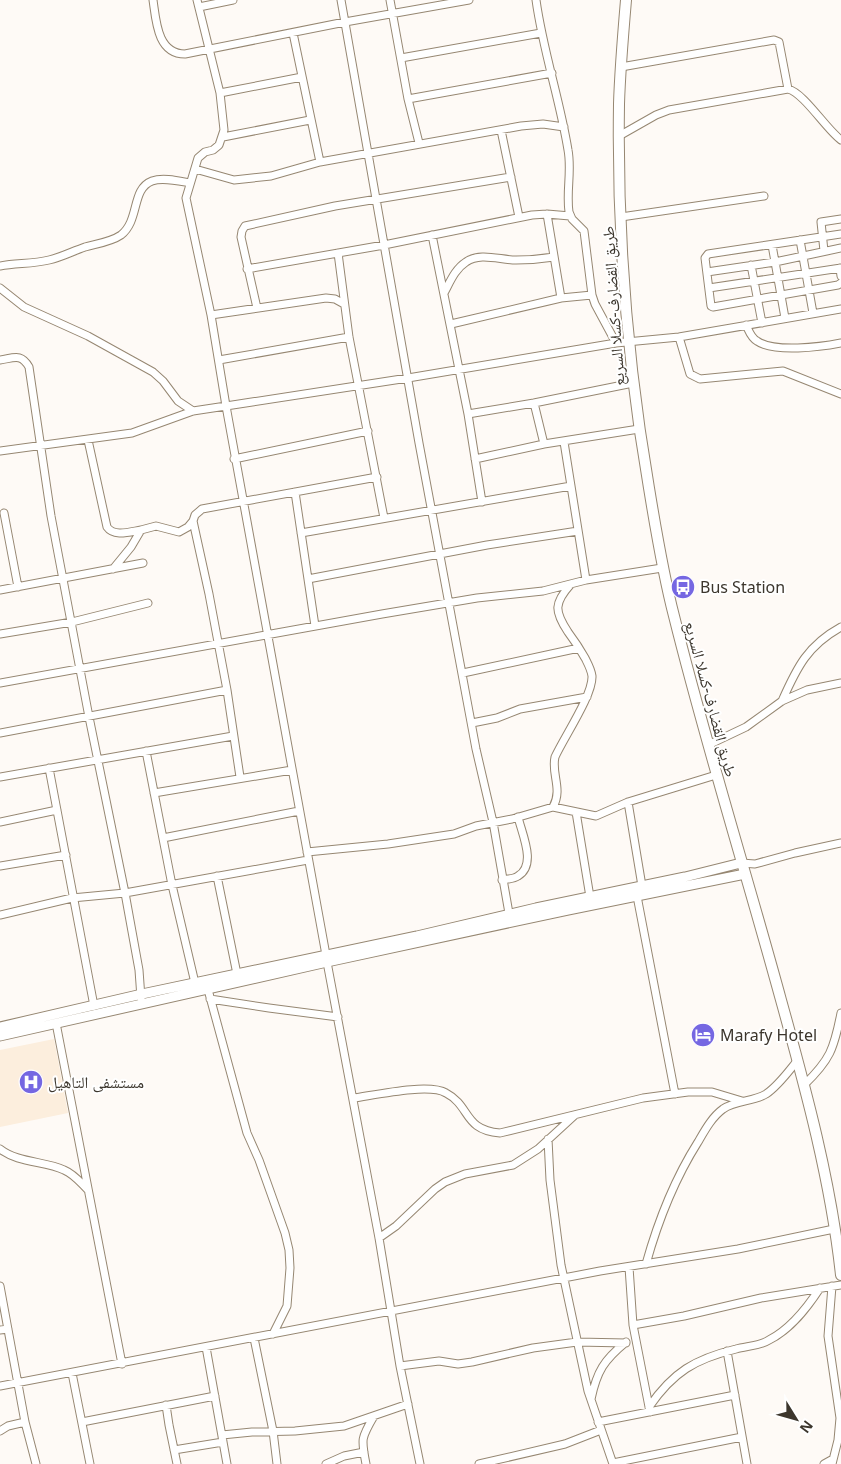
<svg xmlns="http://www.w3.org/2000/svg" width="841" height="1464" viewBox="0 0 841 1464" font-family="'Noto Sans','Noto Naskh Arabic',sans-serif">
<rect width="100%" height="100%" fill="#fefaf6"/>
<path fill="#fceedd" d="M54,1039l14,74 -68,14v-77z"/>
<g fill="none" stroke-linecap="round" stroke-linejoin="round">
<g stroke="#968772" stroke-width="9">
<path id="minor" d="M153,0c3,20 4,54 32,54l160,-32 124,-22
M341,0l78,443 57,306 17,73 17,97
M390,0l18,99 11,44
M536,0c7,51 24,100 32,150 4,21 -2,41 1,62l3,7 12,12 8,64 3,9 21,39
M199,7l34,-7
M293,33l27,129
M401,58l140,-25
M621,67l153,-27 5,2 9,47
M220,93l82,-16
M408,99l144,-26
M501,130l18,87
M619,136l37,-21 13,-5 119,-21c16,4 38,40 53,51
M223,137l87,-17
M195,169l39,11 37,-4 49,-14 201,-36 22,-2 21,3
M547,214l14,84
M621,217l143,-21
M841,234l-133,20 -3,4 6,48 2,1 125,-22 3,-2
M432,235l36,179 14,88
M800,240l13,73
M772,245l13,73
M824,251l-3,-29 20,-3
M338,253l11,84 35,181
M751,265l11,58
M0,266c16,-3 33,-2 49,-6 13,-3 24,-9 36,-13 11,-3 26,-5 36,-12 19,-15 10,-46 31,-54 11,-4 27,0 38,2
M840,268l1,8
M247,269l137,-24 148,-30 15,-1 23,2
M707,272l68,-10 66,-14
M0,288l24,19 64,29 65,36 10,9 15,20 15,10
M709,288l132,-20
M444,293c6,-11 11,-24 22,-31 14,-10 34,-2 50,-2 12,0 25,-1 38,-3
M257,308l-16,-71 1,-6 3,-5 90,-20 176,-29
M211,315l115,-17 9,1 9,5
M451,324l110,-26 31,-3
M746,325c3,6 5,13 11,16 17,12 64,6 84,2
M679,337l11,37 10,5 83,-8 58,23
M0,360c14,-2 21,-7 29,7l22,149 38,201 36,176 14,77 2,28
M219,360l130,-23
M534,403l10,41
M468,414l66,-11 99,-20
M88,440l19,87c7,10 22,5 34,3
M564,442l22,138
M0,451l132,-18 61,-22 33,-5 -15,-91 -25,-117 12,-40 7,-6 8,-2 6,-5 5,-15 -4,-37 -23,-93
M234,459l134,-28
M475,459l69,-15 95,-15
M295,492l20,134
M4,513l14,74
M301,533l270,-47
M113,569l18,-22 10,-17 15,-4 23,6 9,-5 5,-6
M308,579l179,-34 91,-14
M0,590l143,-27
M0,634l72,-12 76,-19
M463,673l116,-25
M0,683l382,-69 95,-16 66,-7 43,-11 76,-12
M782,701c15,-34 26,-56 59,-74
M472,723l25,-5 23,-9 67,-12
M0,733l227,-43
M708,745l38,-18 36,-26 25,-11 34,-7
M146,751l26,134 23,98
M49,768l45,238
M0,777l233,-41
M240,777l-13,-87 -18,-96 -16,-73 2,-6 7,-6 175,-32
M154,793l138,-23
M628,802l14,84
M553,807c10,-18 -2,-33 2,-50 9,-20 38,-62 37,-81 -1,-7 -4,-12 -7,-18 -5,-9 -11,-18 -17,-26 -14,-21 -14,-29 3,-48
M576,812l14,85
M0,822l57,-12
M163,838l136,-27
M307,852l81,-8 66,-10 22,-8 36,-7 41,-12 43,9 32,-14 88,-27
M741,863l14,1 40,-11 46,-10
M0,866l66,-11
M217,876l20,98
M502,880c5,-1 12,-1 16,-4 19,-11 4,-42 0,-59
M637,896l38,198
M0,915l72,-17 53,-5 183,-33
M326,955l-100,-549 182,-28 208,-35 63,-6 162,-28
M327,962l52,276 21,128 20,98
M207,986l40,147 12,27 26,73 4,17 1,18 -3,38 -14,28
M210,999l59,9 69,9
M56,1023l66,341
M804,1085c26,-25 30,-36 37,-72
M354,1098c21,-3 75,-15 92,-5 25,13 17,37 54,40l143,-35 45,-6h24l30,9
M548,1139l2,41 11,85 27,126 25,73
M0,1149c18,14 45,12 64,21 10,4 16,12 24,20
M379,1238l17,-12 39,-37 10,-7 20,-8 48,-9 25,-16 37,-34
M646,1264c12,-43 28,-84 52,-122 7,-12 14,-25 25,-33 13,-9 30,-7 43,-15 12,-8 22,-22 31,-33
M629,1267l4,58 17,87
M0,1286l25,136 11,42
M832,1286l-4,50 12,82 -2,22 -6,24
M633,1325l51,-9 77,-18 80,-13
M0,1330l8,-1
M254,1338l19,93 4,33
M206,1347l21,117
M727,1351l20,113
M400,1366l39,-5 19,3 14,-2 61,-14 44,-6 49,1
M72,1373l18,91
M0,1386l600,-115 138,-22 96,-20
M591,1399c6,-28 13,-39 35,-57
M166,1405l3,20 8,39
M649,1407c24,-35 46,-48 87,-58 11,-3 24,-3 33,-9 22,-11 38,-32 51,-52
M82,1422l133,-26
M598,1422l137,-27
M0,1431l8,-5 17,-4
M222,1435l30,-3 43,-1 49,-5 64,-22
M174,1450l49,-8
M613,1463l129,-26
M326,1464l18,-8 20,-4
M366,1464c-5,-25 -5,-26 8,-48
M479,1464l86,-20 36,-14
M824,1464l9,-5"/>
</g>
<g stroke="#968772" stroke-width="11">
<path id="major" d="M0,1027l142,-33 275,-58 119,-28 149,-31 56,-14
M0,1036l327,-74 241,-52 177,-36"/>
</g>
<g stroke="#968772" stroke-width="12">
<path id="highway" d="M626,0c-3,35 -6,70 -7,104 -2,129 8,257 30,384 7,43 14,86 25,128 32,129 72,256 107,384 25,90 50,182 60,275"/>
</g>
<use href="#minor" stroke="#fff" stroke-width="7"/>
<use href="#major" stroke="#fff" stroke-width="9"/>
<use href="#highway" stroke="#fff" stroke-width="10"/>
</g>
<defs>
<g id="bus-disc" transform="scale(1.25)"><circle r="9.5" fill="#7567e2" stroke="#fff"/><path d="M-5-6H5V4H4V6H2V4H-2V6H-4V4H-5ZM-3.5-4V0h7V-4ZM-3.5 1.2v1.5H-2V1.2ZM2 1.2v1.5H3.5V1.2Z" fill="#fff"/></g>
<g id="hotel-disc" transform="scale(1.25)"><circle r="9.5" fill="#7567e2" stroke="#fff"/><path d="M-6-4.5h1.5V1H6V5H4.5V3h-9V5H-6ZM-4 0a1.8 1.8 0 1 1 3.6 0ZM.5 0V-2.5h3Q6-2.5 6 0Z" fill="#fff"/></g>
<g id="hospital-disc" transform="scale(1.25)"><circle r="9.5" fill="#7567e2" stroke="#fff"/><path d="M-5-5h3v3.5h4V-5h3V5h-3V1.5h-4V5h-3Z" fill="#fff"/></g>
</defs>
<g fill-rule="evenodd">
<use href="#bus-disc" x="683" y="587"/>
<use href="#hotel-disc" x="703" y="1035"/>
<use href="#hospital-disc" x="31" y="1082"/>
</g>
<g text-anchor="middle" stroke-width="4" stroke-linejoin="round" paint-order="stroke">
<g font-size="16" fill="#3c362d" stroke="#fff">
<text transform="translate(613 306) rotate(-94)" y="6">طريق القضارف-كسلا السريع</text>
<text transform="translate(711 699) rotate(75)" y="6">طريق القضارف-كسلا السريع</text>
</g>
<g font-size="16" fill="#3c362d" stroke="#fff" text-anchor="start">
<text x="700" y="593">Bus Station</text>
<text x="720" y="1041">Marafy Hotel</text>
<text x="48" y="1088">مستشفى التاهيل</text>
</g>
</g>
<g transform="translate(796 1419) rotate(127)" stroke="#ffffff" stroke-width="4" paint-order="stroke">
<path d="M0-4L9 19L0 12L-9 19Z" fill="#3c362d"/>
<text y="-8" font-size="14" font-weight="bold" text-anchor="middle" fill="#3c362d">N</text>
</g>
</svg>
